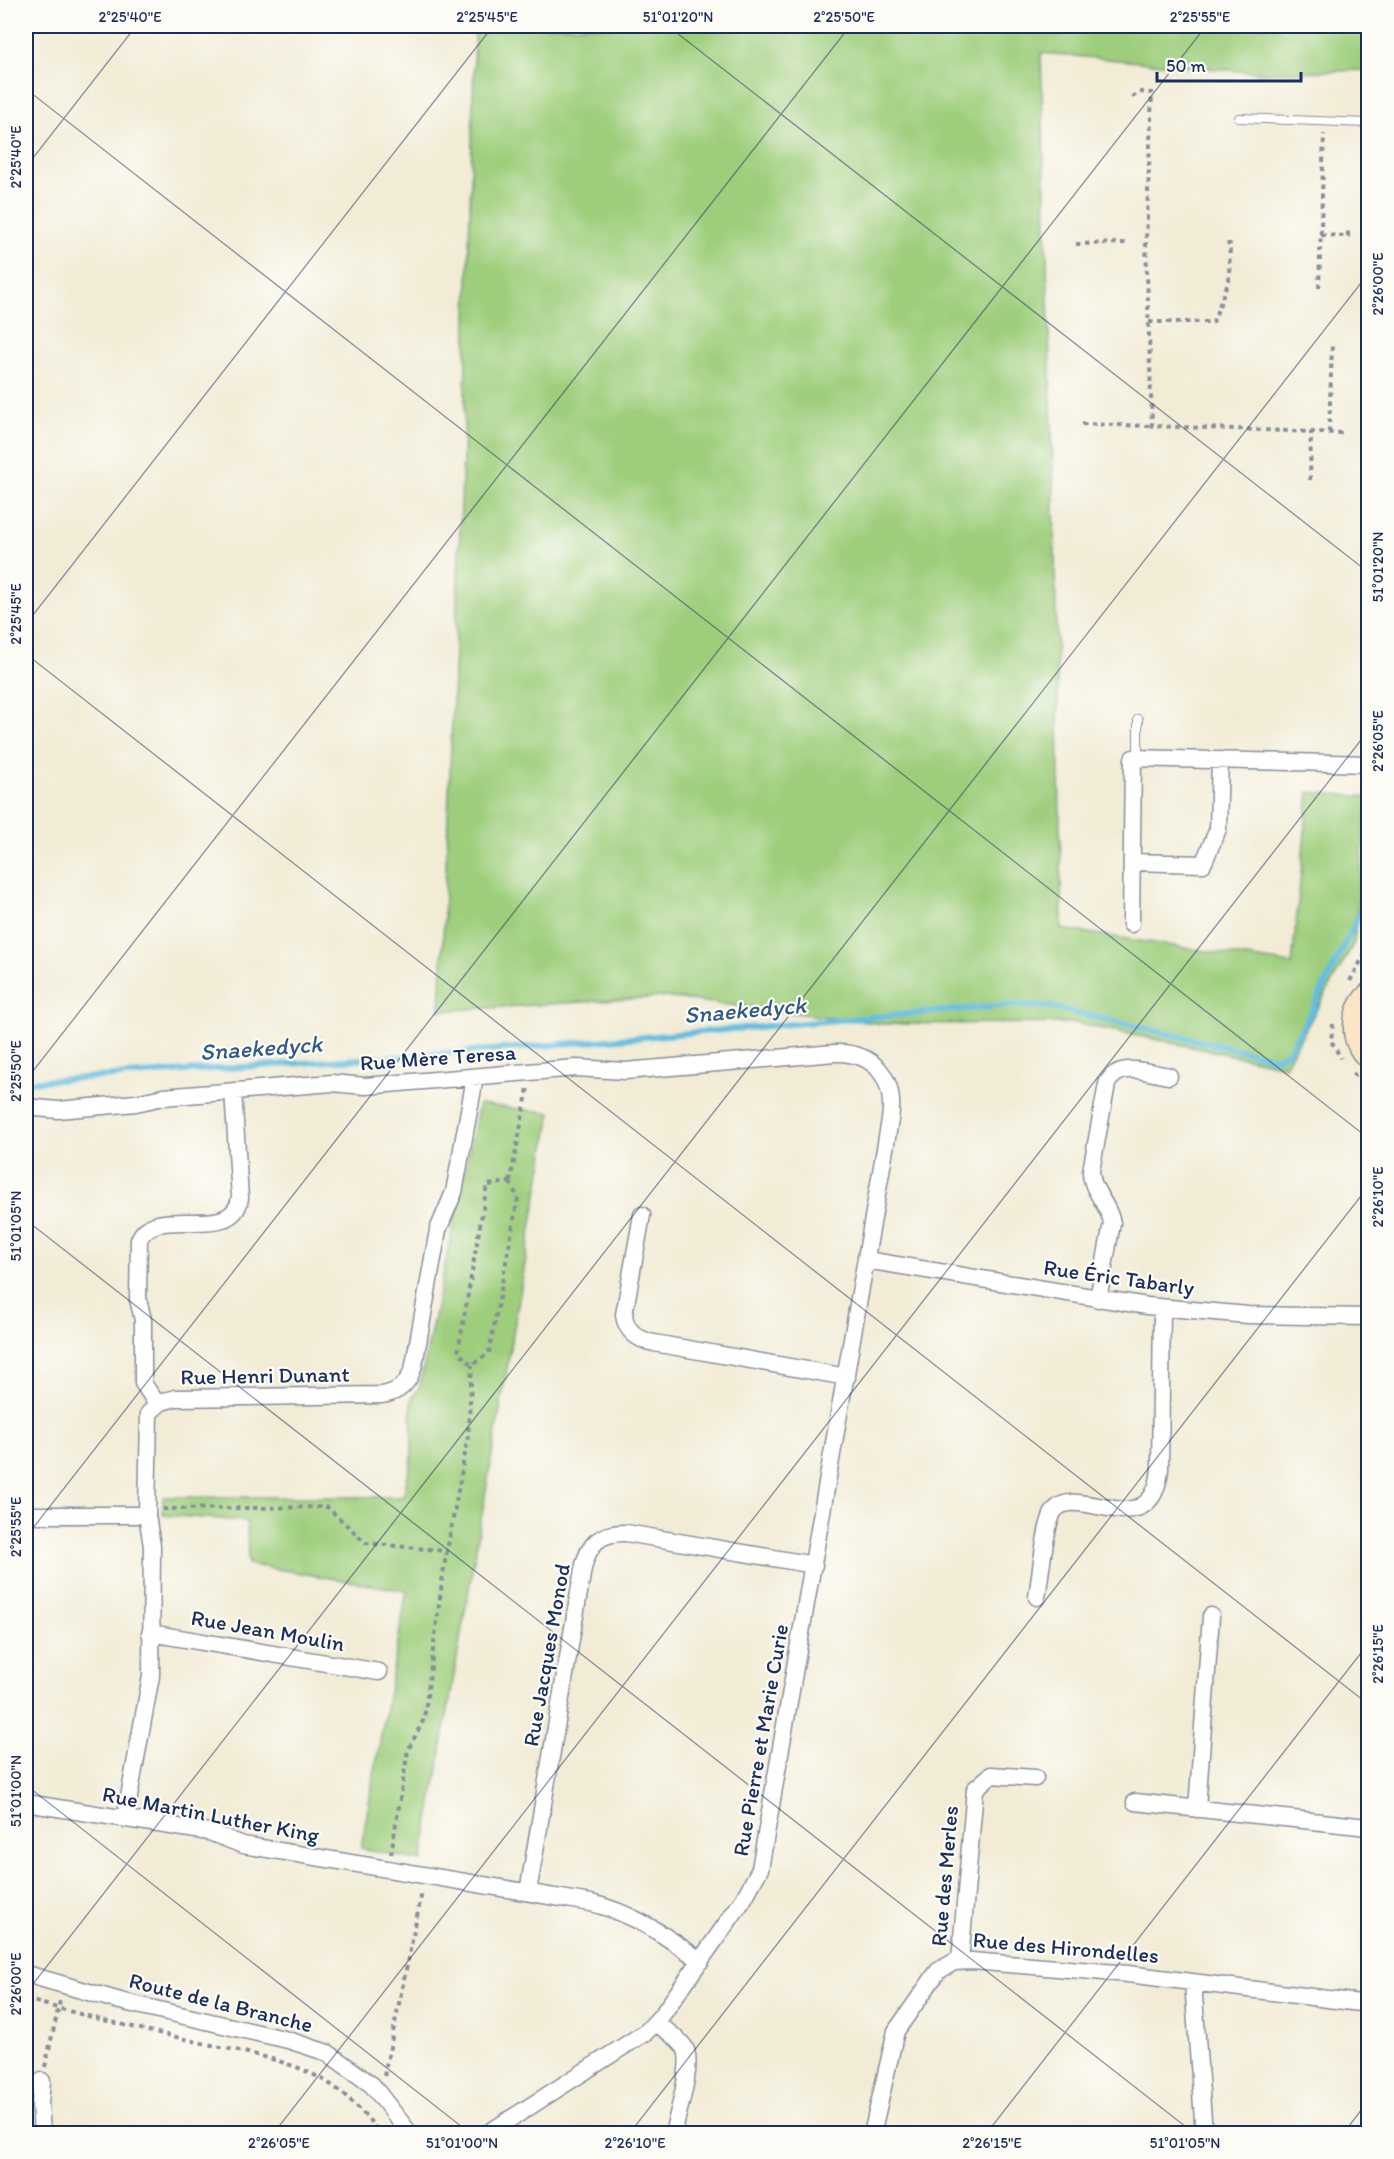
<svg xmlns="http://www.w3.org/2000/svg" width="1394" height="2159" viewBox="0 0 1394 2159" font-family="Itim,sans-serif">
<rect width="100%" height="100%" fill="#fdfcf7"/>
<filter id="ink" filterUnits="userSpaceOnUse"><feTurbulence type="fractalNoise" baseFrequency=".0167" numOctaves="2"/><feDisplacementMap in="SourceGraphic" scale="12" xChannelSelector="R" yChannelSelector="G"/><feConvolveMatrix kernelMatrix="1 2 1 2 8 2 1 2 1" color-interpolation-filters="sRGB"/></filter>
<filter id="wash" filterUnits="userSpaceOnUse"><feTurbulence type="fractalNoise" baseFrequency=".008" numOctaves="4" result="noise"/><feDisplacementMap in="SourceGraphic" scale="24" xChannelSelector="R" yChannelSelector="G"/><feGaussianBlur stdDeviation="1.35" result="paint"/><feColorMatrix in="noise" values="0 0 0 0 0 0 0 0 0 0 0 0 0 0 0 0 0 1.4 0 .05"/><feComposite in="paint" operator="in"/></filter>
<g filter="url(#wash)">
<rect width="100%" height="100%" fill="#f2ecd6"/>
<path fill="#9ece7c" stroke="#5c7e6d" stroke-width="1.5" d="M475,26h893v44l-107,3 -220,-20 13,451 8,425 230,35 17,-172 59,5 -14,146 -69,123 -210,-43 -191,1 -220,-27 -224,14 24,-579z
M479,1104l72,9 -129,748 -61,-13 46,-257 -159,-27 -1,-43 -84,-6v-18h240l9,-39 -1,-58 8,-12z"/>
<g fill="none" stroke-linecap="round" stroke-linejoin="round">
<path stroke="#63bde0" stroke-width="6" d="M26,1082l478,-33 507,-44 39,2 225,51 13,-6 25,-43 55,-112"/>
</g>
</g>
<g filter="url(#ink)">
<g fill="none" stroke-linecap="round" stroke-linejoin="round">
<g stroke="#868e9a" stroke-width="10">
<path id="lane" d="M1239,118l129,5
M1138,758v-39"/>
</g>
<g stroke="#868e9a" stroke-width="19">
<path id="street" d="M1132,862l71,2 15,-35 2,-69
M1131,924l2,-166 235,6
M26,1107l32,3 78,-7 27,-6 169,-14 33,3 211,-18 49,3 210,-18c42,-1 61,28 55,67l-130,749 -17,31 -81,115 -16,17 -159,102
M642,1215l-18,100c2,17 15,25 30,28l193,34
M866,1260l281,46 101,9 120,2
M1098,1299l14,-76c-3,-19 -21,-32 -21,-52l16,-87c11,-24 41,-11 62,-8
M157,1404l-14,-21v-63l-5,-21 1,-59c14,-39 94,5 101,-42l-7,-107
M26,1515h121
M1037,1597c3,-18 8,-73 17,-86 23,-30 98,38 106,-42l2,-161
M150,1633l229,39
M1135,1802l233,25
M26,1803l183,29 34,13 348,58c42,10 75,33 110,58
M1197,1809l14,-193
M125,1819l26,-143 1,-130 -5,-31 2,-102 12,-11 15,-4 206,-3c18,-3 27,-12 32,-30l24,-135 16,-38 21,-114
M528,1892l55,-323c5,-25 17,-37 43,-36l188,32
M960,1961l15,-172 16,-14 44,3
M26,1974l94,27 168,39 40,13 44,32 38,49
M1193,1982l11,152
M656,2023c9,7 23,15 29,25 9,16 -8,67 -12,86
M42,2134l-2,-31 2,-22
M872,2134l24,-103 42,-60 16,-9 18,-1 156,13 240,30"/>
</g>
<g stroke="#868e9a" stroke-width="25">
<path id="secondary" d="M1368,995c-17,18 -18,45 0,63"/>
</g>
<path stroke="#868e9a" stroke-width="4" stroke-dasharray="4.5 4.5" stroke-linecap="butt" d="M1132,97l8,-5 12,1 -6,149 6,184 190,7
M1321,235l27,1v-5
M1076,244l51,-1
M1319,288l5,-154
M1149,322h64l16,-42 1,-36h-5
M1082,424l70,2
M1329,432l3,-87
M1310,480l1,-48
M1350,981l18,-33
M1333,1024l-2,17 10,17
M1353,1073l15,19
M510,1182l8,16 -29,155 -17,12 -14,-13 29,-167z
M510,1182l18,-94
M163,1509l164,-2 39,36 81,8
M391,1854l17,-104 16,-31 20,-152 24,-130 4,-72
M26,1999c57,17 114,30 172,43 39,9 79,15 114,32 28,13 50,35 68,60
M45,2067l15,-66
M384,2076l38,-184"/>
<use href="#lane" stroke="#fff" stroke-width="8"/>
<use href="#street" stroke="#fff" stroke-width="16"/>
<use href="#secondary" stroke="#fce5c4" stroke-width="22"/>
</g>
</g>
<path fill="none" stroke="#1b2f5e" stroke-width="1.5" stroke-opacity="0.45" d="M668,26l700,546M26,89l1342,1049M26,167l110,-141M26,624l467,-598M26,654l1342,1050M26,1080l824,-1054M26,1220l1169,914M26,1537l1180,-1511M26,1785l445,349M26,1993l1342,-1719M273,2134l1095,-1403M629,2134l739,-947M986,2134l382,-490M1343,2134l25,-33"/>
<g text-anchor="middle" stroke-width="4.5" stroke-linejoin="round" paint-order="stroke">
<g font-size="22" fill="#1b2f5e" stroke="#fdfcf7">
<text transform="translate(438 1057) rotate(-4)" y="8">Rue Mère Teresa</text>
<text transform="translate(1119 1277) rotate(8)" y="8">Rue Éric Tabarly</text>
<text transform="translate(265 1375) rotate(-1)" y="8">Rue Henri Dunant</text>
<text transform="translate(268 1630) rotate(10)" y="8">Rue Jean Moulin</text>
<text transform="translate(546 1655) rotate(-80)" y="8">Rue Jacques Monod</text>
<text transform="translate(760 1740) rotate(-80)" y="8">Rue Pierre et Marie Curie</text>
<text transform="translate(211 1814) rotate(11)" y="8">Rue Martin Luther King</text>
<text transform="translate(944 1876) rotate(-85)" y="8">Rue des Merles</text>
<text transform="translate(1066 1947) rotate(5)" y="8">Rue des Hirondelles</text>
<text transform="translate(221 2002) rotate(14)" y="8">Route de la Branche</text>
</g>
<g font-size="24" font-style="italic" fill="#315a85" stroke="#fdfcf7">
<text transform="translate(745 1010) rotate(-5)" y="8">Snaekedyck</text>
<text transform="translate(261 1048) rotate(-4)" y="8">Snaekedyck</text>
</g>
</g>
<rect width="1394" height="2159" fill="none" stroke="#fdfcf7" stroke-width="66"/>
<path d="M1157 72v9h144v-9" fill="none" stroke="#1b2f5e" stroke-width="3"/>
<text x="1166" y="72" font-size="18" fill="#1b2f5e" stroke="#fdfcf7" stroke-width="4.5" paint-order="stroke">50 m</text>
<rect x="33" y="33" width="1328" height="2093" fill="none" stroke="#1b2f5e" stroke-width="2"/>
<g font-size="15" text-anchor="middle" fill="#1b2f5e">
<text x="130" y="22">2°25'40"E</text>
<text x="487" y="22">2°25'45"E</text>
<text x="678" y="22">51°01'20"N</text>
<text x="844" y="22">2°25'50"E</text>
<text x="1200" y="22">2°25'55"E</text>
<text transform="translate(16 157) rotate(-90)" y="5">2°25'40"E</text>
<text transform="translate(1378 284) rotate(-90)" y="5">2°26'00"E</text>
<text transform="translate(1378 567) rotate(-90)" y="5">51°01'20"N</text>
<text transform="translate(16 614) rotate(-90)" y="5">2°25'45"E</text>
<text transform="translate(1378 741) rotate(-90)" y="5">2°26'05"E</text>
<text transform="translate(16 1071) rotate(-90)" y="5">2°25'50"E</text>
<text transform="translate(1378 1197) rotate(-90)" y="5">2°26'10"E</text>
<text transform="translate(16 1226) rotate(-90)" y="5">51°01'05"N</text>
<text transform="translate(16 1527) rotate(-90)" y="5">2°25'55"E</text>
<text transform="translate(1378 1654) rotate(-90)" y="5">2°26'15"E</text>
<text transform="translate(16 1791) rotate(-90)" y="5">51°01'00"N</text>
<text transform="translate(16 1984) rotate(-90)" y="5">2°26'00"E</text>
<text x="279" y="2148">2°26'05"E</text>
<text x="462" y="2148">51°01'00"N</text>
<text x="635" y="2148">2°26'10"E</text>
<text x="992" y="2148">2°26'15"E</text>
<text x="1185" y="2148">51°01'05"N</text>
</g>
</svg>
